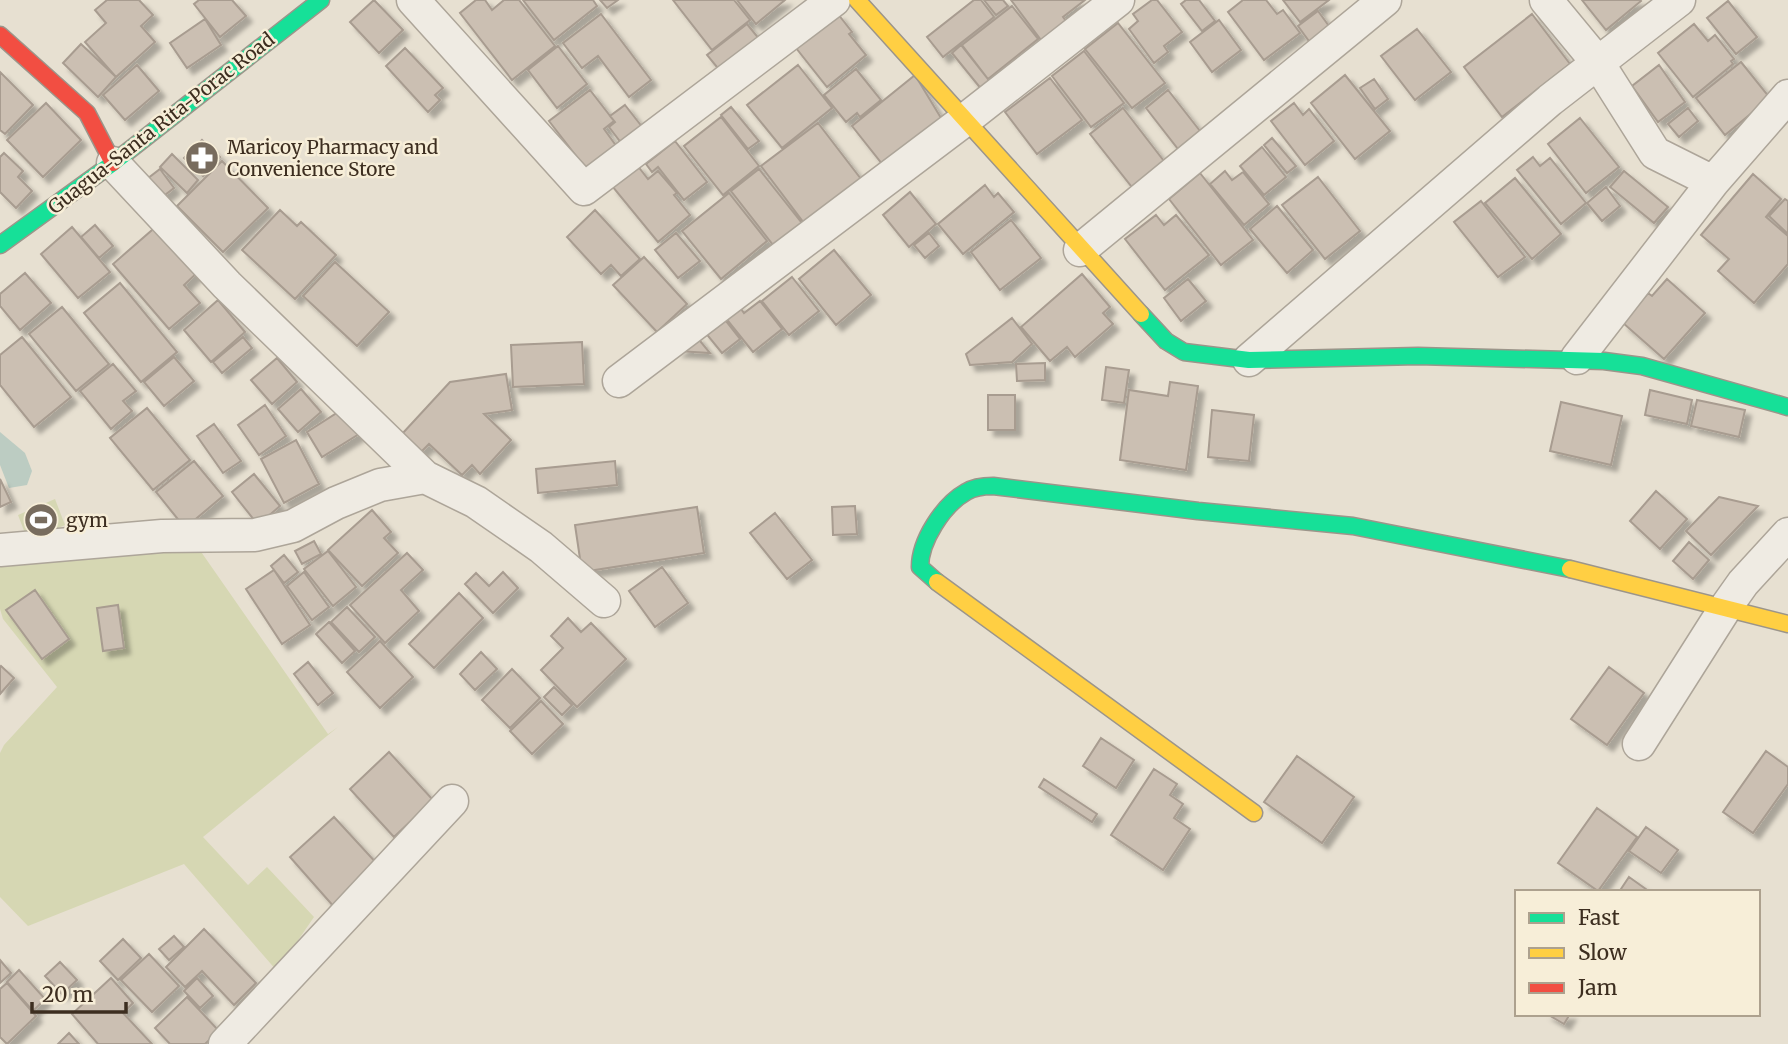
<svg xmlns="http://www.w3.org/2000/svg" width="1788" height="1044" viewBox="0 0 1788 1044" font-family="Merriweather,serif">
<defs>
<filter id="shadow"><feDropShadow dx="6" dy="6" stdDeviation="2" flood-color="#0004"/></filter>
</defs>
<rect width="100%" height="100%" fill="#e7e0d1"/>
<path fill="#d6d7b3" d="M55,499l10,26 -37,16 -10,-26z
M197,546l131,188 10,-7 -135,110 45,48 19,-18 47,50 -37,54 -93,-107 -156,62 -28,-29v-144l4,-8 53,-58 -54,-68 -3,-10v-54z"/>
<path fill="#bcccc2" d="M0,432l25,21 7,18 -5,14 -18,3 -9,-23z"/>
<path fill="#cbbfb2" stroke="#a89c90" stroke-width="2" filter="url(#shadow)" d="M107,0h32l14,15 -12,11 14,16 -39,35 -31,-35 21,-19 -11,-13z
M199,0h33l14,16 -26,21 -26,-33z
M374,0l29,30 -24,23 -29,-31z
M476,0h9l7,10 12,-10h15l36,46 -43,34 -52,-67z
M523,0h70l4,6 -43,34z
M600,0h18l-11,8z
M673,0h61l16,20 -38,30z
M737,0h48l-29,24z
M974,0h7l13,17 -51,40 -16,-20z
M984,0h19l5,6 -12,9z
M1011,0h74l-22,17 6,8 -25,19z
M1152,0h5l25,32 -18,14 4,6 -14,11 -25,-34 9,-8 -5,-7z
M1186,0h13l16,21 -13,10 -21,-27z
M1243,0h23l11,14 6,-4 17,23 -36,27 -36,-48z
M1283,0h46l-29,22z
M1582,0h58l1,1 -35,29z
M1728,1l29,36 -21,17 -29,-36z
M1012,6l26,33 -50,40 -26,-34z
M1318,11l16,22 -20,15 -16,-22z
M601,14l50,66 -22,17 -31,-41 -16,12 -19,-25z
M838,14l14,18 -3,2 17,21 -39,32 -31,-39z
M1532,14l38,50 -68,53 -38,-50z
M205,19l16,26 -34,23 -17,-25z
M1219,20l22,30 -29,22 -22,-30z
M1118,23l47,60 -33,25 -47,-59z
M747,24l13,16 -39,32 -14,-17z
M1694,24l14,17 7,-6 19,24 -3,2 2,3 -40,33 -35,-44z
M1417,29l34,43 -36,28 -34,-44z
M81,44l35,33 -18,20 -35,-34z
M961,45l30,38 -9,7 -30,-37z
M558,46l29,38 -30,24 -29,-38z
M405,48l38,40 -8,7 5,5 -12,12 -42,-46z
M1084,51l40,52 -33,24 -39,-51z
M1741,62l29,36 -45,37 -29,-37z
M137,65l22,26 -34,29 -22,-25z
M798,65l34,43 -50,40 -35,-43z
M1659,65l26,37 -27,20 -26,-36z
M856,69l25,31 -21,17 -3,-4 -11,9 -22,-27z
M0,72l33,33 -28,29 -5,-4z
M915,75l26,43 -58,47 -31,-39z
M1345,75l45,56 -35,28 -44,-56z
M1050,78l32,42 -45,34 -32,-42z
M1374,79l14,20 -13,10 -15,-21z
M590,90l24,31 -10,8 13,18 -30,23 -38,-49z
M1168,90l32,41 -22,18 -32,-41z
M46,103l35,37 -38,37 -36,-37z
M1294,103l9,12 6,-6 25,32 -29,24 -34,-44z
M625,105l18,23 -21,16 -13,-17 6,-5 -5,-6z
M731,107l28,34 -11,8 -27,-34z
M1123,108l44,57 -32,26 -45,-57z
M1688,108l10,13 -19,16 -11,-13z
M721,117l38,49 -36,29 -39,-49z
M1580,118l39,49 -33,26 -38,-49z
M818,123l43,56 -57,44 -43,-57z
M1272,138l24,28 -9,7 -23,-28z
M202,140l18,17 -17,19 -19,-18z
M675,141l32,41 -23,18 -26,-33 -6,5 -6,-8z
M1262,147l24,30 -22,18 -24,-29z
M4,153l19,18 -5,6 14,14 -16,17 -16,-16v-35z
M172,154l26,26 -11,13 -27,-26z
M1533,157l7,9 10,-8 36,45 -25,21 -44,-54z
M222,161l46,47 -45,44 -46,-46z
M637,165l11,14 10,-8 19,22 -3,2 16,20 -32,27 -46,-56z
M160,169l14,19 -13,10 -14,-19z
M759,169l46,58 -28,23 -46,-59z
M1225,171l7,9 11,-8 26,32 -25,21 -34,-41z
M1624,171l44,36 -14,16 -44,-36z
M1200,173l53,67 -32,25 -52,-66z
M1753,174l28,25 -15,18 22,19v28l-34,39 -36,-32 11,-12 -28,-24z
M1318,177l42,54 -35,28 -43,-54z
M1515,178l46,56 -29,25 -47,-56z
M985,185l9,12 4,-4 16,19 -51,42 -25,-30z
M1606,187l14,19 -18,15 -15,-18z
M910,192l26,32 -27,23 -26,-32z
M729,193l38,48 -46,38 -39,-48z
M1785,199l3,2v33l-19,-18z
M1481,201l44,56 -27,20 -44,-55z
M1277,206l36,44 -26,23 -37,-44z
M280,210l17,16 4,-4 35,33 -41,44 -53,-49z
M595,210l45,49 -19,17 -10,-11 -10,9 -34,-37z
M1156,215l8,10 12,-10 33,40 -44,35 -40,-51z
M1011,220l30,38 -41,32 -29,-38z
M159,224l40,47 -15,14 16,18 -31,26 -56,-65z
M95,225l18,21 -14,12 -18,-21z
M72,227l38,45 -32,26 -37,-44z
M676,233l24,28 -22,17 -23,-28z
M929,233l10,13 -14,12 -11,-13z
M834,250l37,45 -35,30 -37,-46z
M644,257l43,47 -30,28 -44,-47z
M335,262l54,50 -32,34 -54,-50z
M25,273l26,30 -31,27 -20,-24v-12z
M1082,274l28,33 -7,6 10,11 -38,33 -8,-10 -17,14 -29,-34z
M792,277l27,34 -30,24 -27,-34z
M1188,279l18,22 -25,20 -17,-23z
M1667,279l38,34 -41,46 -41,-36 25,-30 4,3z
M120,283l57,69 -36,30 -57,-69z
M218,300l27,32 -34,30 -27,-32z
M760,301l22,28 -29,23 -29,-36 14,-11 6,8z
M62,307l47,57 -33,27 -47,-57z
M722,316l18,23 -18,14 -18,-22z
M1012,318l20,26 -20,18 -42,3 -4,-11z
M696,336l14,17 -33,-2z
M22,337l49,60 -37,30 -34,-42v-30z
M243,337l9,11 -30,25 -9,-11z
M582,342l2,42 -71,3 -2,-42z
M174,357l20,24 -30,25 -20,-24z
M277,358l20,24 -25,22 -21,-24z
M1045,363v17l-28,1 -1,-17z
M113,364l23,27 -13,10 9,10 -21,18 -31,-38z
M1106,367l23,3 -5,33 -22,-3z
M506,374l6,36 -28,4 27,26 -31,34 -8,-9 -10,10 -33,-31 -8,8 -19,-18 48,-52z
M1170,382l28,4 -12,84 -66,-10 9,-70 39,6z
M301,389l20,23 -23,20 -20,-23z
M1650,390l42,10 -5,24 -42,-9z
M988,395h27v35h-27z
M1697,400l48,10 -6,27 -48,-11z
M1561,402l61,14 -11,49 -61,-14z
M265,405l21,31 -27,19 -21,-30z
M147,408l43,52 -37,30 -43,-52z
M343,409l16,25 -37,23 -15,-25z
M1212,410l42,5 -5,46 -41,-4z
M214,424l27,37 -18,12 -26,-37z
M296,440l23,44 -35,19 -23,-44z
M194,461l29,35 -38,32 -29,-36z
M615,461l2,24 -79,8 -2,-24z
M254,474l26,32 -22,19 -26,-33z
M0,479l11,23 -11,5z
M1656,491l31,28 -27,30 -30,-28z
M1719,497l39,9 -47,49 -25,-24z
M855,506l2,28 -24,1 -1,-28z
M697,507l7,46 -122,19 -7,-47z
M372,510l19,22 -7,6 14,15 -36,33 -34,-36z
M775,513l37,47 -25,19 -37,-46z
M314,541l7,13 -19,10 -7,-13z
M1689,542l20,18 -16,19 -20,-18z
M328,551l28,36 -23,19 -29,-37z
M407,553l16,17 -22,20 18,21 -34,32 -35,-38z
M284,555l14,17 -14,11 -13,-17z
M662,567l26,36 -33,24 -26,-36z
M274,570l36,55 -28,19 -36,-55z
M304,572l25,35 -17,13 -25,-34z
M503,572l15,16 -25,25 -28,-29 11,-11 13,13z
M35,590l34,49 -27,20 -36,-49z
M459,593l24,25 -49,50 -25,-24z
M118,605l6,43 -21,3 -6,-43z
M347,607l28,30 -16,15 -28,-30z
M568,618l13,14 10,-9 35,36 -49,48 -36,-37 22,-22 -12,-12z
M329,622l26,29 -13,12 -26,-29z
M380,641l33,36 -33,31 -33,-36z
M481,652l16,17 -22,21 -15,-16z
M308,662l25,31 -15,12 -24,-31z
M1,666l13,12 -14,16v-27z
M1609,667l35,26 -37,52 -36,-26z
M512,669l28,29 -30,30 -28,-28z
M554,687l18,18 -10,10 -18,-18z
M541,701l22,23 -31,30 -22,-23z
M1101,738l33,22 -18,28 -33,-22z
M1766,751l22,16v17l-35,49 -30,-21z
M389,752l44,48 -39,37 -44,-48z
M1297,756l57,41 -32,46 -58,-41z
M1154,769l23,15 -7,11 13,9 -9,14 16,11 -27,41 -52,-35z
M1044,779l53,35 -5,8 -53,-35z
M1597,808l40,29 -39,54 -40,-28z
M334,817l46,50 -45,41 -45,-51z
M1646,827l32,23 -17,23 -32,-22z
M1629,877l21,15h-31z
M204,929l52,54 -22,22 -32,-34 -17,16 -19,-20z
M174,936l10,11 -15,13 -10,-11z
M123,939l18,19 -23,22 -18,-19z
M149,954l30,32 -27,26 -31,-32z
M0,960l11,13 -11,10z
M60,962l17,18 -15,14 -17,-18z
M19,970l26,29 -12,12 -26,-29z
M111,978l22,25 -10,10 29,31h-54l-26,-30z
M197,978l16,18 -13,12 -16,-17z
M7,983l29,33 -29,28 -7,-7v-48z
M187,997l32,34 -14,13h-35l-15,-16z
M1547,1014h23l-6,10z
M69,1033l10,11h-21z"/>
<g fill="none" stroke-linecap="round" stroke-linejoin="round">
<g stroke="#ada599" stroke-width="35">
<path id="street" d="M413,0l171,189 250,-189
M1546,0l52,63 57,90 58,29
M113,163l114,122 198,192 51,25 65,45 63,54
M1080,250l305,-250
M1577,358l136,-176 75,-86
M1249,360l301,-260 129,-100
M619,381l347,-262 152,-119
M0,550l162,-14 93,-1 38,-9 43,-23 44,-18 45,-8
M1639,744l87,-137 17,-24 45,-49
M225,1044l227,-243"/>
</g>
<g stroke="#9c958a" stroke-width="19">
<path id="fast" d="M0,245l113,-82 208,-163
M1141,314l25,27 18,11 65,8 169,-4 186,5 38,5 146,41
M937,582l-17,-15c0,-26 23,-62 46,-75 8,-5 18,-6 27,-6l205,25 155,15 217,43"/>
</g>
<g stroke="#9c958a" stroke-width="19">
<path id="slow" d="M857,0l284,314
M1570,569l218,55
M937,582l317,231"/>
</g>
<g stroke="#9c958a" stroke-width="19">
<path id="jam" d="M0,35l87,78 26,50"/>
</g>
<use href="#street" stroke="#efebe3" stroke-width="32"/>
<use href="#fast" stroke="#16e098" stroke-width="16"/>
<use href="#slow" stroke="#ffcf43" stroke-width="16"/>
<use href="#jam" stroke="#f24e42" stroke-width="16"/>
</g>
<defs>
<g id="pharmacy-disc" transform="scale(1.75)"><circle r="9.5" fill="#786c5e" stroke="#f7eed8"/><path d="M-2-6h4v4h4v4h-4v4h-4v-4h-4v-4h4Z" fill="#fff"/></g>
<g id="stadium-disc" transform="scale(1.75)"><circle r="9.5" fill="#786c5e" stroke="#f7eed8"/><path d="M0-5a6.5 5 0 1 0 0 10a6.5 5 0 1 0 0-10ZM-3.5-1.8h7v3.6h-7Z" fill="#fff"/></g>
</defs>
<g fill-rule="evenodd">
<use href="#pharmacy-disc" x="202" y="158"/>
<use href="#stadium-disc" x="41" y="520"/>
</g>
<g text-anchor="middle" stroke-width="5" stroke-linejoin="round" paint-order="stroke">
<g font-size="19" fill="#3d2e20" stroke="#f7eed8">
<text transform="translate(161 123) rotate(-38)" y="7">Guagua-Santa Rita-Porac Road</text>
</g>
<g font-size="19" fill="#3d2e20" stroke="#f7eed8" text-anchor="start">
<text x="227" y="154">Maricoy Pharmacy and<tspan x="227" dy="22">Convenience Store</tspan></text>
<text x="66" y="527">gym</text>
</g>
</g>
<rect x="1515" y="890" width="245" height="126" fill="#f7eed8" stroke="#ada18e" stroke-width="2"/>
<rect x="1529" y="913" width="35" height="10" fill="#16e098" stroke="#ada18e" stroke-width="2"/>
<text x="1578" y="925" font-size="21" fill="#3d2e20">Fast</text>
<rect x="1529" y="948" width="35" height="10" fill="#ffcf43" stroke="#ada18e" stroke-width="2"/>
<text x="1578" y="960" font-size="21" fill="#3d2e20">Slow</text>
<rect x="1529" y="983" width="35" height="10" fill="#f24e42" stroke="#ada18e" stroke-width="2"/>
<text x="1578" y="995" font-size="21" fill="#3d2e20">Jam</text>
<path d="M32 1002v10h94v-10" fill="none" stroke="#3d2e20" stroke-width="3.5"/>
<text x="42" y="1002" font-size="21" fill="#3d2e20" stroke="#f7eed8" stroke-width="5" paint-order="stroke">20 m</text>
</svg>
